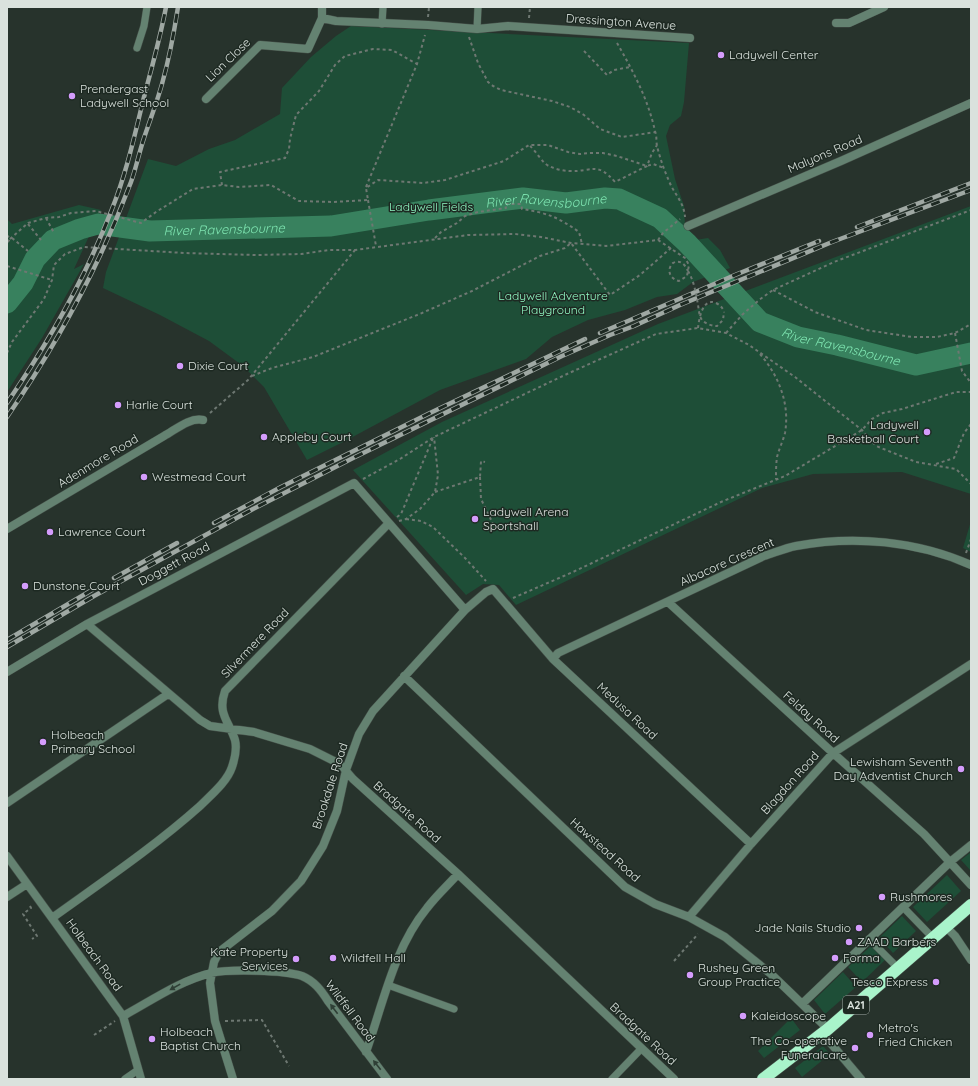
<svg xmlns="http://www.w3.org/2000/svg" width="978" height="1086" viewBox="0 0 978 1086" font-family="Quicksand,sans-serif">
<rect width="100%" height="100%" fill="#27332c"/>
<path fill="#1e4e37" d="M351,26l338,17 -5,59 -3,14 -11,9 -4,11 9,43 9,27 1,20 4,15 19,-3 12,12 10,18 -37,14 -16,12 -20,3 -32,13 -37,10 -36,17 -26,22 -86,31 -93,50 -40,20 -43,-73 -21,-21 -34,-25 -49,-26 -57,-27 3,-16 42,-113 28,7 33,-17 26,-9 45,-26 2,-26 29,-31 25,-21z
M79,205l22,5 -27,59 10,-5 -42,74 -35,54v-173l5,5z
M971,206v288l-69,-22 -89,2 -51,14 -246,117 -17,-20 -16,-1 -17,11 -113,-125 89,-48 216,-98z
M971,521v31l-8,-4z
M971,852v19l-10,-11z
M947,875l14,16 -34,31 -14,-15z
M902,916l14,15 -23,22 -14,-15z
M871,946l14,14 -23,22 -14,-15z
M843,972l13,15 -31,27 -11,-14z
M791,1018l9,12 -36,28 -6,-7z
M823,1046l7,8 -28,23 -7,-9z"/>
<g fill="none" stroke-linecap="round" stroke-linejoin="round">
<path stroke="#38815e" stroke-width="21" id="s1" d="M7,303l16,-20 12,-24 18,-19 27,-11 18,-5 52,7 181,-5 98,-16 94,-12 43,5 39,-5 14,1 41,19 27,25 73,79 38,15 39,8 79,20 55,-12"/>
<g stroke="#444f48" stroke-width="8">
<path id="lane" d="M382,24l1,-17
M477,29l1,-22
M137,48l7,-22 3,-19
M903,907l30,31
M869,939l30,30
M388,985l66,24
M125,1079l13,-9
M612,1079l29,-30"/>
</g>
<g stroke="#444f48" stroke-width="9">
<path id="street" d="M322,7v11l14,3 92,4 49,4 31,-3 182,12
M836,23h13l35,-16
M206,99l54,-54 48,4 14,-31
M688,226l153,-65 130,-58
M7,529l157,-93c11,-6 26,-19 39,-16
M668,602l165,151 91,81 47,51
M87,624l113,96 10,6 44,6 56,17 30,15 13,15 105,95 216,205
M553,659l5,-6 206,-97c10,-3 21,-8 32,-10 58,-11 121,-5 175,19
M7,672l80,-48 267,-141 111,127
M404,676l221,211 30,17 34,13 36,20 46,37 57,55
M7,803l161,-109
M7,856l116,160 18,63
M7,897l20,-13
M689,917l62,-73 82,-91 138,-89
M52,918c50,-36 102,-71 148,-112 11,-11 27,-24 32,-39 3,-9 5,-19 3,-27 -6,-19 -18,-26 -10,-49l164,-168
M946,927l9,9 16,24
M802,1004l148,-142 21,-17
M123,1016c28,-15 56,-35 88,-43 18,-4 73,-3 91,3 12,5 19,14 26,25l59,78
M823,1034l38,45
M366,1052c17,-48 28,-104 61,-144 9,-12 21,-23 31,-34
M233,1079l-18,-58 -5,-38 4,-21 5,-10 53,-41 29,-30 22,-35 14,-35 9,-41 13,-36 14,-23 92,-101 21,-18 7,-3 60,70 198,185"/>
</g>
<g stroke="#444f48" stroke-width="13">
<path id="highway" d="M763,1079l65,-50 143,-124"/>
</g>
<path stroke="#6e7872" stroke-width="2" stroke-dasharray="3 3" stroke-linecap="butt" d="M428,17l1,-10
M529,18l1,-11
M469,37l9,26 10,19 5,4 8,4 51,11 18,6 14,8 16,14 22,8 34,-5
M617,43c16,28 31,56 38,88 2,5 1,10 2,15 3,12 7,24 12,35 5,13 15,21 16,36
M584,51l23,24 7,-5 16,-3
M530,146c6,5 13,18 19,20 6,3 14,5 21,5 22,1 27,-10 45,11l32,-16 5,-13 5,-8
M222,185l-2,-13 65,-14 4,-9 1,-10 6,-24 23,-24 16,-26 10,-9 28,-7 19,1 25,14
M366,187l51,-123 8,-29
M368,200l8,46
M46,218l8,15
M28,224l13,16
M7,235l3,4 -3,4
M12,238l16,13
M435,238l6,-6 16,-9 8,-7 13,-4 28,-4 -1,-4h16l1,5c25,4 36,8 57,23l3,12
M10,239l18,-16 18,-5 13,-1 12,-4 25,-2 45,12 15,-11 37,-23 29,-4 17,2 32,-2 28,16 34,1 35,-2 -2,-12 12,-8 45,3 22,-3 59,-19 25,-16h19l20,7 12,2 10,-1h13l14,3 30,10 6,-2 11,4
M658,240l5,-7 17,-14
M7,266l45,14
M773,290l42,22 51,18 46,7h25l18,-4 16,-9
M698,328c1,-8 4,-31 18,-25 4,2 7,5 8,9
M726,333l16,-18 17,-15 14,-10 61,-28 137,-52
M955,333l7,38 9,12
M7,353l5,-11 32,-43 8,-19 2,-15 11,-11 19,-7 101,6 71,2 45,-1 28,-4h26l113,-15 47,-1 26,3 30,6 35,3 52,-6 27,18 4,7 -2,11 -8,5c-9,-2 -13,-11 -6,-18 8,-4 12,2 15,8
M760,354c19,22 30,50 25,79 -2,8 -6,16 -8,24 -1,7 -1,15 -1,22
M252,376l20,-8 41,-11 109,-44 50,-22 68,-35 25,-8 6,-5 39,52 30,-20 31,-27
M210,413l38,-33 107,-130
M936,464l18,-6 10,-25 7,-9
M480,477l1,22 14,29
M363,479l37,-20 34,-22 133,-63 89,-40 42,-6 28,5 23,12 46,32 39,31 28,22 14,16 40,16 40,7 15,15
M435,492l45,-15 1,-16 4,1
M397,517l4,-3 32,-76
M406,519l15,2 12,6 32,31 21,23
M399,521l7,-2 14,-10 15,-17 3,-17 -4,-38
M966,553l5,-14
M513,598l60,-26 148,-70 64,-26 77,-46 10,-11 11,-6 19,-4 54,-17h15
M30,906l1,2 -8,6 14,22 -5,3
M674,961l24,-27
M225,1021l37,-1 27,46
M94,1035l21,-14"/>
<use href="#lane" stroke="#648271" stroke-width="7"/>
<use href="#street" stroke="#648271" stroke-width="8"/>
<use href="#highway" stroke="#a9f4cb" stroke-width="12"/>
<g stroke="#9fa8a3" stroke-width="4.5">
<path id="rail" d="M857,227l114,-44
M600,333l135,-58 84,-34
M7,403c41,-60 79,-126 105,-194 14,-35 22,-71 31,-108 8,-31 17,-62 23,-94
M7,417c50,-73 93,-152 124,-235 5,-14 8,-29 13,-44 6,-18 13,-36 18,-54 7,-25 12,-51 16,-77
M214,523l67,-36 149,-74 155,-74
M114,578l63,-35
M7,640l85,-50
M7,647l87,-51 159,-87 102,-52 207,-101 48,-21 24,-9 46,-21 152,-63 139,-52"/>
</g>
<use href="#rail" stroke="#1d2922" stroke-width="3" stroke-dasharray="9" stroke-linecap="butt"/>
<path stroke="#6e7872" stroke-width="2" stroke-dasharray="3 3" stroke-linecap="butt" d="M688,271c6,10 8,22 10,34 1,5 1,11 4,15 4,4 10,6 15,6l6,-6 1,-8"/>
</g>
<defs><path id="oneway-solid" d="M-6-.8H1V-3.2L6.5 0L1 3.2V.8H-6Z"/></defs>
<g fill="#2f3f36">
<use href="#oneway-solid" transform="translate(175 987) rotate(151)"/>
<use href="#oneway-solid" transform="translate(334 1009) rotate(-127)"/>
<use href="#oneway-solid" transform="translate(377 1065) rotate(-128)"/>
</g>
<g fill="#d49cfc" stroke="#1d2922" stroke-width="1.5">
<circle cx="721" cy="55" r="4"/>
<circle cx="72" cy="96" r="4"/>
<circle cx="180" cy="366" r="4"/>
<circle cx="118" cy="405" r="4"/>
<circle cx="927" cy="432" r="4"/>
<circle cx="264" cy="437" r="4"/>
<circle cx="144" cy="477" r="4"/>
<circle cx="475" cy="519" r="4"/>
<circle cx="50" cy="532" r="4"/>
<circle cx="25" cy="586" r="4"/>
<circle cx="43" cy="742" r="4"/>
<circle cx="961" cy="769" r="4"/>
<circle cx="882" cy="897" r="4"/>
<circle cx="859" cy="928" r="4"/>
<circle cx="849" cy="942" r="4"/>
<circle cx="333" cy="958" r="4"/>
<circle cx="835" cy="958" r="4"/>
<circle cx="296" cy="959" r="4"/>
<circle cx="690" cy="975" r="4"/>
<circle cx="936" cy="982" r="4"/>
<circle cx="743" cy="1016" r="4"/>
<circle cx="870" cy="1035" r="4"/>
<circle cx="152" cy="1039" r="4"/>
<circle cx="855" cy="1048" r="4"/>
</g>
<g text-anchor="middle" stroke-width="3" stroke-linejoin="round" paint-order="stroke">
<rect fill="#1d2922" stroke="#a1aaa5" stroke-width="1" x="843" y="996" width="26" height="18" rx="3"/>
<g font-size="11" font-weight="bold" fill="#dae2dd">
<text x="856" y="1009">A21</text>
</g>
<g font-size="12" fill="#dae2dd" stroke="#1d2922">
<text transform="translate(621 22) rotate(4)" y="4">Dressington Avenue</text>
<text transform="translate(228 60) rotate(-44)" y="4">Lion Close</text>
<text transform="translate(825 154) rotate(-23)" y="4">Malyons Road</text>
<text transform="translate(98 461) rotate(-31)" y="4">Adenmore Road</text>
<text transform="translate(727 562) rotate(-24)" y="4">Albacore Crescent</text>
<text transform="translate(174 564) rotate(-28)" y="4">Doggett Road</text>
<text transform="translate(255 643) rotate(-46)" y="4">Silvermere Road</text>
<text transform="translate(627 711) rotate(43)" y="4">Medusa Road</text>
<text transform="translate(811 717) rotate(42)" y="4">Felday Road</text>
<text transform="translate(790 783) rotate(-48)" y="4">Blagdon Road</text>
<text transform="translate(330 786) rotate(-72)" y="4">Brookdale Road</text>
<text transform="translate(407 812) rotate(42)" y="4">Bradgate Road</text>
<text transform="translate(605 850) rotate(42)" y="4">Hawstead Road</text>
<text transform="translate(94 955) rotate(54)" y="4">Holbeach Road</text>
<text transform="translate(350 1011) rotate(53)" y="4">Wildfell Road</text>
<text transform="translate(643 1034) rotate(43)" y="4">Bradgate Road</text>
</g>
<g font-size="12" fill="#dae2dd" stroke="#1d2922" text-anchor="start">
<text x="729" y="59">Ladywell Center</text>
<text x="80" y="93">Prendergast<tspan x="80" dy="14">Ladywell School</tspan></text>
<text x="188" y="370">Dixie Court</text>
<text x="126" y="409">Harlie Court</text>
<text x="919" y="429" text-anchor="end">Ladywell<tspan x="919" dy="14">Basketball Court</tspan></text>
<text x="272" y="441">Appleby Court</text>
<text x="152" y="481">Westmead Court</text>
<text x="483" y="516">Ladywell Arena<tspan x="483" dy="14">Sportshall</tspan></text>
<text x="58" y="536">Lawrence Court</text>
<text x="33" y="590">Dunstone Court</text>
<text x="51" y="739">Holbeach<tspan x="51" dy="14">Primary School</tspan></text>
<text x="953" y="766" text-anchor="end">Lewisham Seventh<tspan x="953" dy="14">Day Adventist Church</tspan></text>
<text x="890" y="901">Rushmores</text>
<text x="851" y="932" text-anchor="end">Jade Nails Studio</text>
<text x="857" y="946">ZAAD Barbers</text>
<text x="288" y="956" text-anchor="end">Kate Property<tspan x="288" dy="14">Services</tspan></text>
<text x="341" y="962">Wildfell Hall</text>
<text x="843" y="962">Forma</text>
<text x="698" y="972">Rushey Green<tspan x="698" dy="14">Group Practice</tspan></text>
<text x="928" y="986" text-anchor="end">Tesco Express</text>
<text x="751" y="1020">Kaleidoscope</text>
<text x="878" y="1032">Metro's<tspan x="878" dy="14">Fried Chicken</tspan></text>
<text x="160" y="1036">Holbeach<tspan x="160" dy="14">Baptist Church</tspan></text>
<text x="847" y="1045" text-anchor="end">The Co-operative<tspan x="847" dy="14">Funeralcare</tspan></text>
</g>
<g font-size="12" fill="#8ff6c1" stroke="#1d2922">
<text x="431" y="211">Ladywell Fields</text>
<text x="553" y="300">Ladywell Adventure<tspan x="553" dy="14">Playground</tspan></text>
</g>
<g font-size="13" font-style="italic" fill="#7ee5b1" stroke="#1d2922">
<text dy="5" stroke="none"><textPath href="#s1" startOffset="577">River Ravensbourne</textPath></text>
<text dy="5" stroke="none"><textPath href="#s1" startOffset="253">River Ravensbourne</textPath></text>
<text dy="5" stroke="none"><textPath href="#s1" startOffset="925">River Ravensbourne</textPath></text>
</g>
</g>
<rect width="978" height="1086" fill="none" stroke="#dae2dd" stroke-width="16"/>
</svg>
